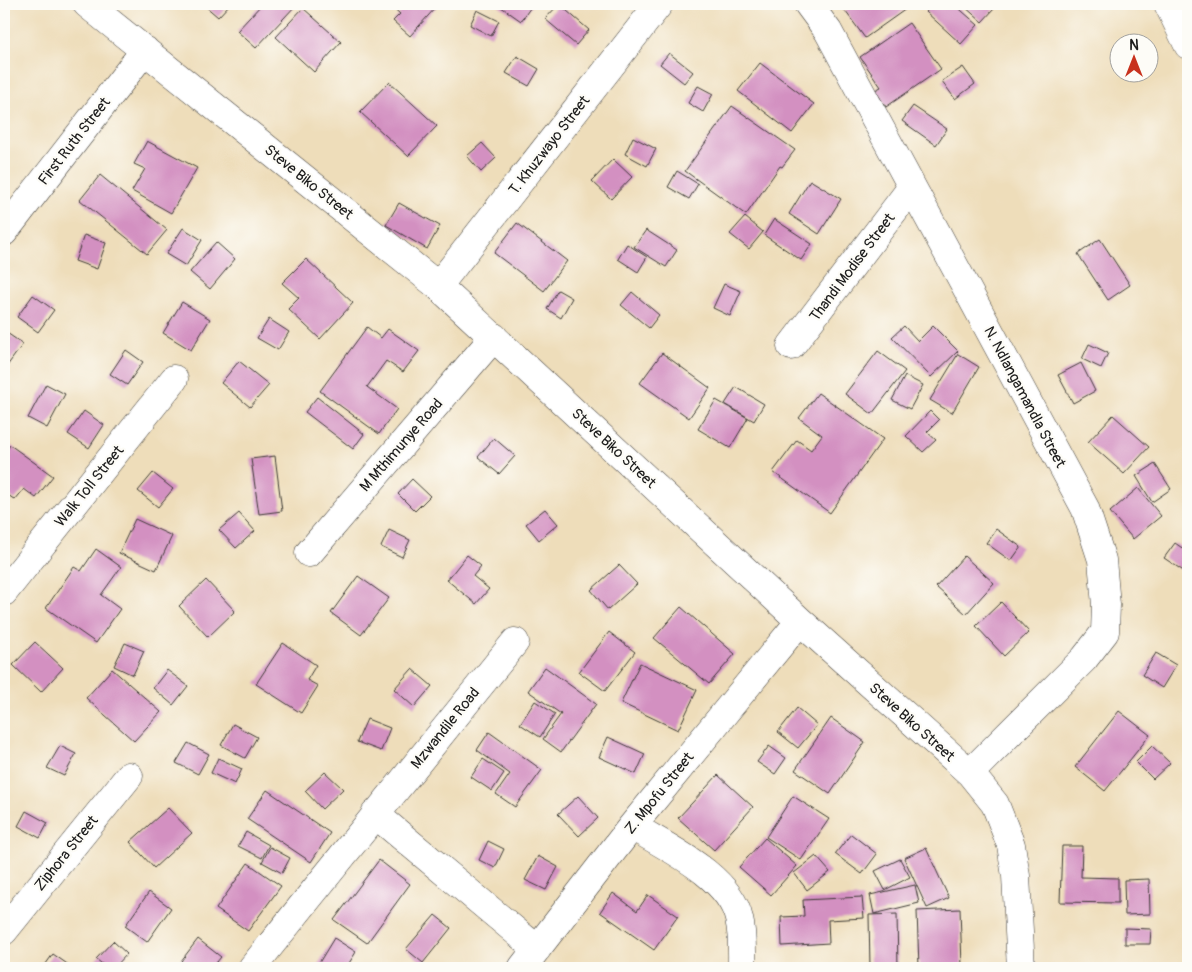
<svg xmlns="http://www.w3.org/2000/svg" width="1192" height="972" viewBox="0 0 1192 972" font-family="Pangolin,sans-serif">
<rect width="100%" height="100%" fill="#fdfcf7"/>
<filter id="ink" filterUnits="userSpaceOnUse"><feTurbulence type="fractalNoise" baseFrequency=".02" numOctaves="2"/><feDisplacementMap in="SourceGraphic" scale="10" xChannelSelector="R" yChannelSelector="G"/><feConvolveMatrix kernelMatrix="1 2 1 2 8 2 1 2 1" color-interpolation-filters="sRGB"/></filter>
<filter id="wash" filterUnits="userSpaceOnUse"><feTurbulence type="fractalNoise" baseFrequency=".0096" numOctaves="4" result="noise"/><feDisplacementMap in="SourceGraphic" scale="20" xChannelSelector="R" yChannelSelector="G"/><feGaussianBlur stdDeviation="1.12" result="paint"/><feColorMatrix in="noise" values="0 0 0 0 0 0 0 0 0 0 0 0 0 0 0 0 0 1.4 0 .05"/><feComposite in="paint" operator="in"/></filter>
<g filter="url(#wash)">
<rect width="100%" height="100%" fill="#eeddba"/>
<g id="blocks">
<path fill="#d390c1" d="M203,4h27l-12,13z
M262,4h35l-41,44 -19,-17z
M389,4h45l3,2 -27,30 -17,-15 7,-7z
M497,4h36l-12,17z
M559,4l30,26 -13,15 -31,-26z
M840,4h73l-48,34z
M933,4h21l24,21 -17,19 -35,-32z
M965,4h23l6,5 -12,13 -18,-16z
M303,8l38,34 -27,30 -38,-35z
M477,10l22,11 -8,15 -21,-11z
M909,23l32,46 -55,38 -11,-17 6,-3 -21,-30z
M669,53l24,19 -9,11 -24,-19z
M517,56l22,13 -10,17 -23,-13z
M760,63l54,41 -22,29 -54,-42z
M963,67l12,17 -20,15 -13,-18z
M389,82l48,44 -29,30 -48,-44z
M698,86l15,8 -10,18 -15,-9z
M732,106l63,44 -13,17 -2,-1 -34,49 -61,-44z
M913,106l34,23 -11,16 -34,-24z
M633,137l23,12 -9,17 -22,-12z
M147,141l50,27 -26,45 -39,-22 13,-22 -11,-5z
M482,143l14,15 -15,14 -14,-16z
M613,159l19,18 -21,22 -19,-18z
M677,171l21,13 -9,15 -21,-12z
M100,175l67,55 -20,24 -67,-54z
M810,180l31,19 -22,35 -30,-20z
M399,203l41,23 -13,23 -41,-24z
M745,217l18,15 -14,17 -19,-15z
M774,219l38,25 -11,16 -37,-25z
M517,223l50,38 -23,30 -50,-38z
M183,228l19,12 -16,26 -20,-12z
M646,230l31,20 -11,17 -32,-20z
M84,235l22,8 -9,26 -22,-8z
M1100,239l30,46 -22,15 -30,-46z
M216,242l19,17 -25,30 -20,-17z
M627,244l20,13 -9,15 -20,-13z
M306,259l47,44 -33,36 -32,-30 11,-11 -17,-15z
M724,284l17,7 -11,25 -17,-8z
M558,290l14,8 -11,20 -14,-9z
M632,292l27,23 -10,13 -28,-23z
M33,295l21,15 -16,22 -21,-15z
M182,302l28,17 -19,31 -28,-17z
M269,319l20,13 -11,18 -21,-12z
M904,326l14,15 15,-15 25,25 -27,26 -39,-40z
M367,327l14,11 7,-9 31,22 -16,21 -17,-11 -19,26 30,22 -18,25 -59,-43z
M4,331l19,13 -19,26z
M1089,344l19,9 -7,15 -19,-9z
M126,350l17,12 -16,23 -17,-11z
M878,351l27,20 -33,43 -27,-20z
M662,353l48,35 -21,30 -49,-35z
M958,354l21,13 -27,46 -22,-13z
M239,361l30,24 -19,22 -29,-24z
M1081,363l14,28 -22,12 -15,-28z
M905,376l18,9 -13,24 -18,-9z
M46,384l19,10 -18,34 -19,-10z
M736,387l28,17 -10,17 -29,-17z
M818,393l65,46 -53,74 -57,-41 24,-32 14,10 11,-15 -23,-17z
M317,397l47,37 -11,15 -48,-37z
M716,400l32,18 -18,30 -32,-19z
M84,411l20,14 -15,23 -21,-14z
M930,411l9,9 -12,12 9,8 -13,12 -17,-16z
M1113,415l36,32 -25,27 -36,-32z
M494,438l21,18 -16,18 -21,-17z
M10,445l43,31 -17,22 -12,-9 -9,11 -11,-8v-38z
M275,456l7,55 -23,3 -8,-55z
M1155,464l16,25 -19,13 -16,-26z
M153,473l20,16 -15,18 -20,-16z
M412,479l18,17 -15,15 -17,-17z
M1138,488l23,28 -28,23 -23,-27z
M545,509l13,15 -19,16 -13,-16z
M239,513l16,18 -19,17 -17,-18z
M135,519l37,17 -16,34 -37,-17z
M996,529l25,18 -10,14 -25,-18z
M389,530l21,10 -8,17 -21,-10z
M1175,543l13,9v22l-24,-16z
M96,549l25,18 -20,28 19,14 -24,34 -50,-35 28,-41 7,4z
M467,555l14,11 -8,10 16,13 -13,15 -29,-24z
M964,556l30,27 -28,31 -30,-27z
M619,565l18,19 -29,26 -17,-20z
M358,576l31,22 -28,37 -30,-22z
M206,580l29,31 -27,26 -29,-31z
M1001,602l28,30 -25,24 -28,-30z
M681,607l54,47 -26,30 -55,-46z
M609,632l26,20 -30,39 -26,-19z
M35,642l28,26 -22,24 -28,-27z
M125,643l19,8 -11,24 -19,-9z
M283,643l33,22 -9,15 11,6 -17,27 -45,-29z
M1156,653l20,12 -14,23 -20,-13z
M640,663l57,27 -19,40 -57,-27z
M545,667l51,37 -35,48 -18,-13 18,-25 -33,-23z
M112,669l49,43 -27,29 -48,-43z
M412,669l20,17 -18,21 -20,-18z
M167,670l21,16 -15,19 -20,-17z
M535,701l20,13 -15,23 -20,-13z
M797,708l20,17 -19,23 -20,-16z
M1119,711l31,24 -45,56 -30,-24z
M831,718l34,24 -35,52 -35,-24z
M367,719l23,9 -9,23 -24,-9z
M233,724l24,13 -12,21 -24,-13z
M489,732l53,38 -27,37 -19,-13 14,-20 -33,-24z
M608,737l37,17 -9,20 -37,-17z
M188,743l21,11 -11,20 -22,-11z
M60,746l16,8 -12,22 -17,-8z
M769,746l17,12 -11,16 -18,-12z
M1152,746l18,17 -17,16 -17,-17z
M218,758l24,11 -7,15 -24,-11z
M483,759l21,14 -12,18 -21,-14z
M325,772l18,17 -21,20 -17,-18z
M718,775l35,32 -39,43 -36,-32z
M267,790l63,43 -19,29 -64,-43z
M578,796l20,22 -19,18 -21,-22z
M793,796l36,23 -28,41 -35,-23z
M168,808l24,25 -38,35 -24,-26z
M26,811l22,12 -8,15 -22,-12z
M246,832l23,13 -7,13 -24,-12z
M851,834l26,20 -15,20 -27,-20z
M765,838l32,28 -26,29 -32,-28z
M488,841l16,8 -9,19 -16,-8z
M1062,846h20l-1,31 37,1v25l-58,-1z
M270,847l20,11 -8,15 -20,-11z
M926,848l23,50 -22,10 -23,-50z
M538,856l20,11 -12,23 -21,-10z
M816,856l14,16 -23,18 -13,-17z
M900,859l10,18 -25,13 -10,-19z
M379,860l31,24 -43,59 -33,-23z
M248,863l33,23 -33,45 -32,-22z
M1149,879l1,35 -25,1 -1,-35z
M915,885l4,18 -45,11 -4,-19z
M149,892l22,16 -24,34 -22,-16z
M613,893l24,18 11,-16 30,21 -24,34 -54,-38z
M862,897l2,21 -36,2 1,23 -47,3 -1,-29 23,-1 -1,-16z
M960,909l2,57 -43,1 -2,-56z
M897,914l1,54h-28l-1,-53z
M435,915l16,13 -28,35 -17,-14z
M1125,928l26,1 -1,15h-25z
M334,938l22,14 -10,16h-25l-4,-2z
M198,939l23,18 -9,11h-22l-9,-7z
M113,941l14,13 -13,14h-7l-11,-9z
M53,954l20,14h-30z"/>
</g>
</g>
<g filter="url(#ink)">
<use href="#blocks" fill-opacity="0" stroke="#3c3934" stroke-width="1"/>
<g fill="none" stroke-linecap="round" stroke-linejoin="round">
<g stroke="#3c3934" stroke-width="29">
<path id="minor" d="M87,4l351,282 362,335 170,152 25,31 16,41 5,31 5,92
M808,4l20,27 257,477 17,52 4,45 -1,27 -21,27 -114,114
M4,232l141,-182
M438,286l221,-282
M791,346l121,-159
M309,553l185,-216
M4,592l170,-213
M375,814l162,135
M632,826c34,21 98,50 107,93 4,15 3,33 3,49
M4,931l125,-155
M252,968l263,-326
M522,968l110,-142 168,-205"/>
</g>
<g stroke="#3c3934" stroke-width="29">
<path id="highway" d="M1168,4l20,41"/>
</g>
<use href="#minor" stroke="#fff" stroke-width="28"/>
<use href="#highway" stroke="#fff" stroke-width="28"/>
</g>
</g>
<g text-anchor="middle" stroke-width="4.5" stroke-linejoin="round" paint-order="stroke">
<g font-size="15" fill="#1c1c1c" stroke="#fdfcf7">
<text transform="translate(74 141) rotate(-52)" y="5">First Ruth Street</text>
<text transform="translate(549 145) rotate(-52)" y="5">T. Khuzwayo Street</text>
<text transform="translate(309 182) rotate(39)" y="5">Steve Biko Street</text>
<text transform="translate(852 267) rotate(-53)" y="5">Thandi Modise Street</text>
<text transform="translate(1025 397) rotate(62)" y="5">N. Ndlangamandla Street</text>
<text transform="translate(401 445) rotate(-49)" y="5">M Mthimunye Road</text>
<text transform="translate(614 448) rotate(43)" y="5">Steve Biko Street</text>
<text transform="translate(89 486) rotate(-51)" y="5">Walk Toll Street</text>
<text transform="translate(912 722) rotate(42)" y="5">Steve Biko Street</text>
<text transform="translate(445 728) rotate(-51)" y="5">Mzwandile Road</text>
<text transform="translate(659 793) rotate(-51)" y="5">Z. Mpofu Street</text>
<text transform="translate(66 853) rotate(-51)" y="5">Ziphora Street</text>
</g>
</g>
<rect width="1192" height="972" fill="none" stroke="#fdfcf7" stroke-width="20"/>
<g transform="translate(1134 58)"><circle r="24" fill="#fdfcf7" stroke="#a3a29f"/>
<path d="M0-4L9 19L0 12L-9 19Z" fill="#c8321e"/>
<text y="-8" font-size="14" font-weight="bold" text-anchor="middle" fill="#1c1c1c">N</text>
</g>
</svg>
